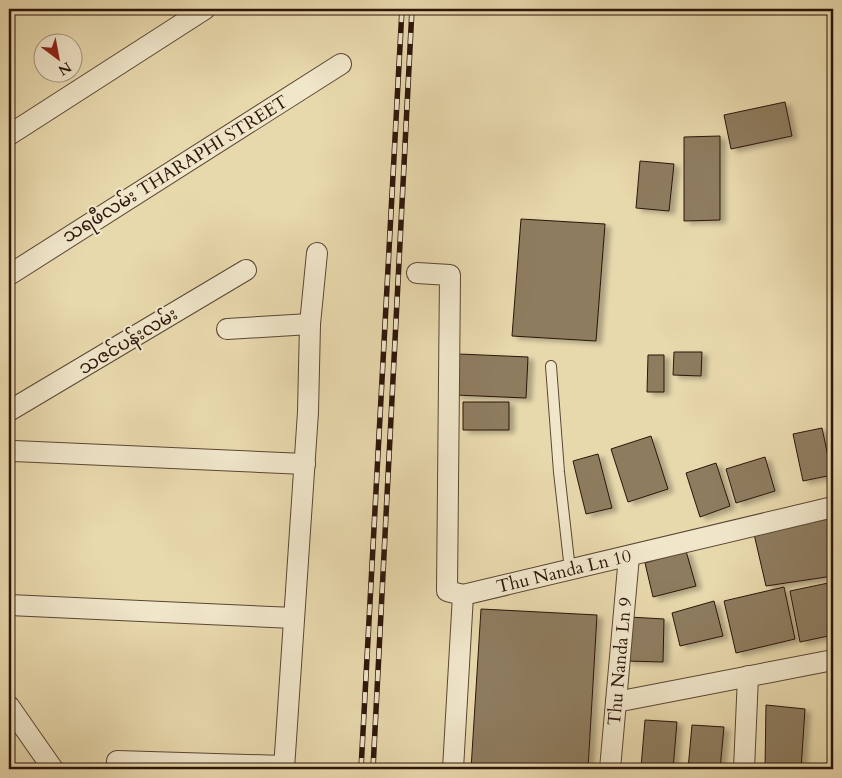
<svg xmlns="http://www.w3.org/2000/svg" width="842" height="778" viewBox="0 0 842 778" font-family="Cardo,'Noto Sans Myanmar',serif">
<defs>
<filter id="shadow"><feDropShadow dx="5.5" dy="3" stdDeviation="2.5" flood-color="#0004"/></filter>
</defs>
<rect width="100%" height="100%" fill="#e8d9ad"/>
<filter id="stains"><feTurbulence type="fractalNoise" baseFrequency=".004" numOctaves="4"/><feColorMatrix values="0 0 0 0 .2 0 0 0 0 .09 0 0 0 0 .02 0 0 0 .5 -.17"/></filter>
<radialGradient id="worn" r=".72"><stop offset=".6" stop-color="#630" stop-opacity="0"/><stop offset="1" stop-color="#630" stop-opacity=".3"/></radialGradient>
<path fill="#8e7b5f" stroke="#2c150b" filter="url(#shadow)" d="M785,102l7,34 -61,13 -7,-34z
M720,136v84l-36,1v-84z
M640,161l34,3 -5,47 -33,-3z
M521,219l84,5 -9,117 -84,-5z
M674,352h28l-1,24 -28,-1z
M459,354l69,3 -2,41 -70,-3z
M648,355h16v37h-17z
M463,402h46v28h-46z
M822,428l10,47 -29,6 -10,-47z
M651,436l17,53 -40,13 -17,-53z
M598,454l14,54 -26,6 -13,-53z
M765,457l10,34 -39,12 -10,-34z
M716,463l14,43 -30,11 -14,-44z
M833,518v58l-67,10 -12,-52z
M686,551l10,35 -43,11 -8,-34z
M833,582v53l-33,7 -10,-51z
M784,587l11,52 -59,14 -12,-52z
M714,601l9,35 -43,10 -8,-33z
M481,609l116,6 -9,154h-117z
M629,617l35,2 -1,43 -37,-1z
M766,705l39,4 -4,60h-36z
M645,720l32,2 -4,47 -32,-2z
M692,725l32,2 -4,42h-32z"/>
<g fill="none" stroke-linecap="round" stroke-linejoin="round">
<g stroke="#5b4634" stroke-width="12">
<path id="lane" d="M551,366l8,106 11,98"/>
</g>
<g stroke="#5b4634" stroke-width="22">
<g id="street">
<path d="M9,135l196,-126"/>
<path d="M417,273l33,2 -3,316 16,4"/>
<path d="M9,275l332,-211"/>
<path d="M227,329l83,-5"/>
<path d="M9,411l237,-141"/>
<path d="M9,453l5,-2 291,13"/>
<path d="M9,605l285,13"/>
<path d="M616,702l217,-42"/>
<path d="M9,706l44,63"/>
<path d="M117,761l167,5"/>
<path d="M284,769l24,-357 2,-88 7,-71"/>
<path id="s1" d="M453,769l10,-174 370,-88"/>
<path id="s2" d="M610,769l19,-213"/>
<path d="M744,769l4,-93"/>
</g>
</g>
<use href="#lane" stroke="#f0e6ca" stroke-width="10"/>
<use href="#street" stroke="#f0e6ca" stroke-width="20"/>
<g stroke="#2c150b" stroke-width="5.5">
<path id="rail" d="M361,769l41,-760
M373,769l39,-760"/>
</g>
<use href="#rail" stroke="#f0e6ca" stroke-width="4" stroke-dasharray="11" stroke-linecap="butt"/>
</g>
<g text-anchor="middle" stroke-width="4.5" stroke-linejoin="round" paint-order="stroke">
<g font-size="18" fill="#2c150b" stroke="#f0e6ca">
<text transform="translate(175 169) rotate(-32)" y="6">သရဖီလမ်း THARAPHI STREET</text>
<text transform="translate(128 341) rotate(-31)" y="6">သဇင်ပန်းလမ်း</text>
<text dy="6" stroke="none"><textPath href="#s1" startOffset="278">Thu Nanda Ln 10</textPath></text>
<text dy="6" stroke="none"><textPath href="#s2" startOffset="108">Thu Nanda Ln 9</textPath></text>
</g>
</g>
<rect width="842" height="778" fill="none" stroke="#e8d9ad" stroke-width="30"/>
<rect x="10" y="10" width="822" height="758" fill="none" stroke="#2c150b" stroke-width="2.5"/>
<rect x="15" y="15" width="812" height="748" fill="none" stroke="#2c150b"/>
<g transform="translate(58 58) rotate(148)"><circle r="24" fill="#f0e6ca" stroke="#a2927e"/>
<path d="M0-4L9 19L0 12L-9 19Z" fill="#8f2418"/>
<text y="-8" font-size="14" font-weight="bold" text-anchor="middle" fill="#2c150b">N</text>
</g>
<rect width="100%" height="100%" filter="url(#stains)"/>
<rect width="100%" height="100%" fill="url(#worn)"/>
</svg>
